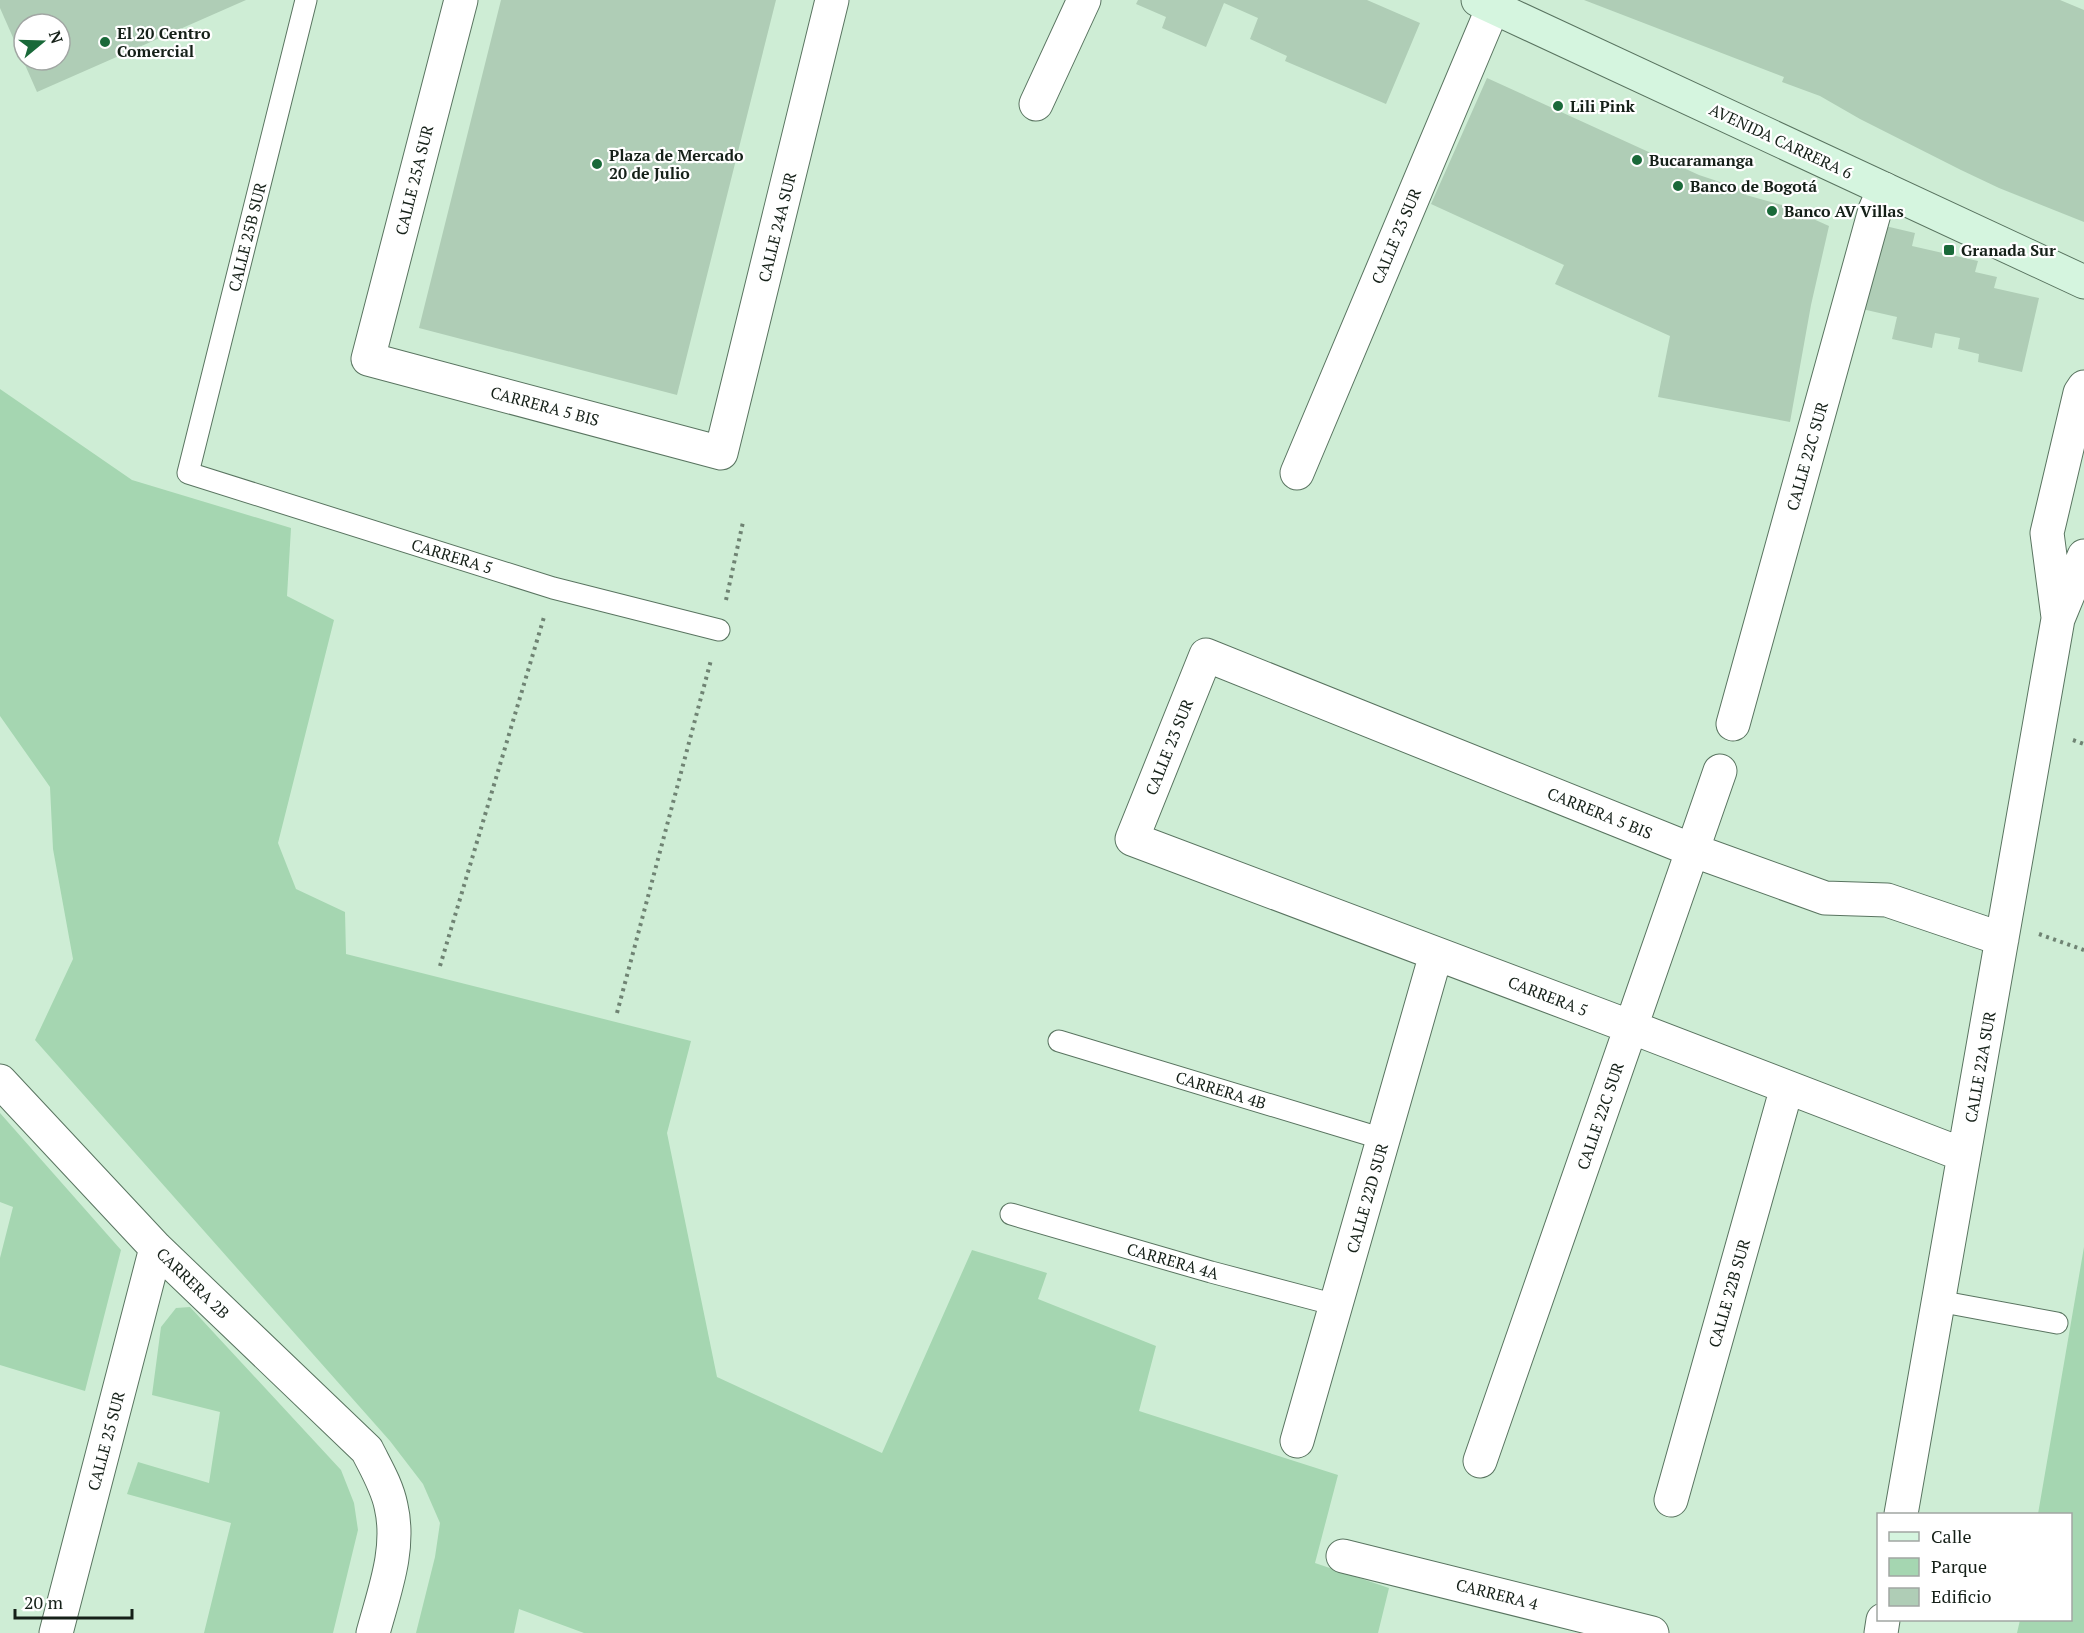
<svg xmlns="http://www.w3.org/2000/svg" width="2084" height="1633" viewBox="0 0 2084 1633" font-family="'PT Serif',serif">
<rect width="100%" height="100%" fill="#ceedd5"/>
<path fill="#a5d6b1" d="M0,389l132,91 159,48 -4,68 47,24 -56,223 18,46 49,23 1,42 345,87 -24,92 50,244 165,76 90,-203 75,23 -9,26 118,47 -17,65 199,64 -23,88 74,25 -11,45h-794l-65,-24 -5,24h-98l19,-76 5,-34 -17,-39 -33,-43 -355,-401 38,-81 -20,-110 -3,-62 -50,-71z
M0,1113l121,137 -36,141 -85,-26v-107l13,-51 -13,-5z
M2084,1247v386h-67l3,-13h50v-106h-32z
M190,1307l151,163 13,33 4,27 -25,103h-129l27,-110 -104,-29 11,-32 71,21 11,-71 -68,-17 9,-68 15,-19z"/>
<path fill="#afcdb6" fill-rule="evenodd" d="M0,0h246l-209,92 -37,-84zM24,24h36v36h-36z
M501,0h275l-99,395 -258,-67z
M1138,0h229l53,23 -34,81 -101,-43 2,-5 -37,-17 8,-21 -34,-15 -18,44 -44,-19 4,-11 -30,-13z
M1584,0h476l24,10v212l-85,-34 -38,-18 -101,-51 -40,-23 -38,-14 2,-5z
M1487,78l212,97 48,16 -1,4 36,10 47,21 -18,79 -21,117 -132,-25 12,-61 -115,-52 9,-19 -133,-61z
M1881,225l34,8 -3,13 66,15 -3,11 22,5 -3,11 45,10 -17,74 -44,-10 1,-8 -21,-5 2,-11 -25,-5 -3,15 -40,-9 5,-22 -35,-8z"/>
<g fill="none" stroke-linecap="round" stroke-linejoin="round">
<g stroke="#597460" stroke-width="23">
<path id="lane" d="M306,0l-118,473 365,115 166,42
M1059,1041l324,98
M1011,1214l200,58 125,33
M1938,1301l119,22"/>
</g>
<g stroke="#597460" stroke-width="35">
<path id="street" d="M461,0l-93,359 353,94 111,-453
M1036,104l48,-104
M1297,473l199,-473
M2058,617l-11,-84 33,-140 4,-6
M1733,724l142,-514 9,-21
M0,1081l156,167 211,202c9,18 20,36 24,56 10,43 -7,86 -18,127
M1964,1155l-333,-128 -499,-188 74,-184 486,195 133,48 62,2 115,39
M1297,1441l139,-487
M1480,1461l240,-690
M1671,1500l116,-413
M1901,1514l157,-895 26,-63
M1343,1556l309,77
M56,1633l100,-385
M1881,1633l2,-13"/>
</g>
<g stroke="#597460" stroke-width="35">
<path id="secondary" d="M1478,0l606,282"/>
</g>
<path stroke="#6f8373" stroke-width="4" stroke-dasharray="3 4.5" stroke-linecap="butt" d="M726,600l17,-78
M2073,740l11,4
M2039,934l45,16
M440,966l104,-349
M617,1013l94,-353"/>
<use href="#lane" stroke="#fff" stroke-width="21"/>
<use href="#street" stroke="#fff" stroke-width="33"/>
<use href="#secondary" stroke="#d5f5df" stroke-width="33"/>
</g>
<g fill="#196939" stroke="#fff" stroke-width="2">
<circle cx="105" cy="42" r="6"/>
<circle cx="1558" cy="106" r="6"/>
<circle cx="1637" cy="160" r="6"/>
<circle cx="597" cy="164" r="6"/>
<circle cx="1678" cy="186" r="6"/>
<circle cx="1772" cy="211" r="6"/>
<rect x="1943" y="244" width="12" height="12" rx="3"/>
</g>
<g text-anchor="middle" stroke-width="4.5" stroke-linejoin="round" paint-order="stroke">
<g font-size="16" font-weight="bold" fill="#152018" stroke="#fff" text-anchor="start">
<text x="117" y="39">El 20 Centro<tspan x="117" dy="18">Comercial</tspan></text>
<text x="1570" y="112">Lili Pink</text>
<text x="609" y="161">Plaza de Mercado<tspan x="609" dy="18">20 de Julio</tspan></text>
<text x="1649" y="166">Bucaramanga</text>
<text x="1690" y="192">Banco de Bogotá</text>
<text x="1784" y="217">Banco AV Villas</text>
<text x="1961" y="256">Granada Sur</text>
</g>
<g font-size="16" fill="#152018" stroke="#fff">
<text transform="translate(1781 141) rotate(25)" y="6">AVENIDA CARRERA 6</text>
<text transform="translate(414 180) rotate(-76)" y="6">CALLE 25A SUR</text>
<text transform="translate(777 227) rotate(-76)" y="6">CALLE 24A SUR</text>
<text transform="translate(1396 236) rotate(-67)" y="6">CALLE 23 SUR</text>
<text transform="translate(247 237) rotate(-76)" y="6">CALLE 25B SUR</text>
<text transform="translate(545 406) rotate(15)" y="6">CARRERA 5 BIS</text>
<text transform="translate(1807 456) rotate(-74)" y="6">CALLE 22C SUR</text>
<text transform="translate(452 556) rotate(17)" y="6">CARRERA 5</text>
<text transform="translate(1169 747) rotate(-68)" y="6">CALLE 23 SUR</text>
<text transform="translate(1600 813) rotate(22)" y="6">CARRERA 5 BIS</text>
<text transform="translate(1548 996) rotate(21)" y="6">CARRERA 5</text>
<text transform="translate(1980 1067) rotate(-80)" y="6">CALLE 22A SUR</text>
<text transform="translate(1221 1090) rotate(17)" y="6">CARRERA 4B</text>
<text transform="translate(1600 1116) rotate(-71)" y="6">CALLE 22C SUR</text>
<text transform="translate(1367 1198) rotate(-74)" y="6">CALLE 22D SUR</text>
<text transform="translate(1173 1261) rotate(16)" y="6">CARRERA 4A</text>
<text transform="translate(193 1283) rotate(44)" y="6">CARRERA 2B</text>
<text transform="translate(1729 1293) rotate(-74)" y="6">CALLE 22B SUR</text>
<text transform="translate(106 1441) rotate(-75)" y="6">CALLE 25 SUR</text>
<text transform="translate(1497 1594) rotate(14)" y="6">CARRERA 4</text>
</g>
</g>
<rect x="1877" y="1513" width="195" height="108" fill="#ffffff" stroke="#a1a6a3" stroke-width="1.5"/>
<rect x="1889" y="1532" width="30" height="9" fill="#d5f5df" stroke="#a1a6a3" stroke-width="1.5"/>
<text x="1931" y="1543" font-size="18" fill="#152018">Calle</text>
<rect x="1889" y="1558" width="30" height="18" fill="#a5d6b1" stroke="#a1a6a3" stroke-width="1.5"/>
<text x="1931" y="1573" font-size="18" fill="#152018">Parque</text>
<rect x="1889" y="1588" width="30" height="18" fill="#afcdb6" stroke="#a1a6a3" stroke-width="1.5"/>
<text x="1931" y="1603" font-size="18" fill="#152018">Edificio</text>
<g transform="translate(42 42) rotate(71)"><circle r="28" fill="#ffffff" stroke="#a1a6a3" stroke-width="1.5"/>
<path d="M0-4.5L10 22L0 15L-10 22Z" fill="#196939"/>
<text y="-9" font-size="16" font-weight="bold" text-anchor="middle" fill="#152018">N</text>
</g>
<path d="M15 1609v9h117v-9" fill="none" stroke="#152018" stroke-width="3"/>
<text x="24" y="1609" font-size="18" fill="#152018" stroke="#ffffff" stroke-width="4.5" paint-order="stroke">20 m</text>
</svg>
